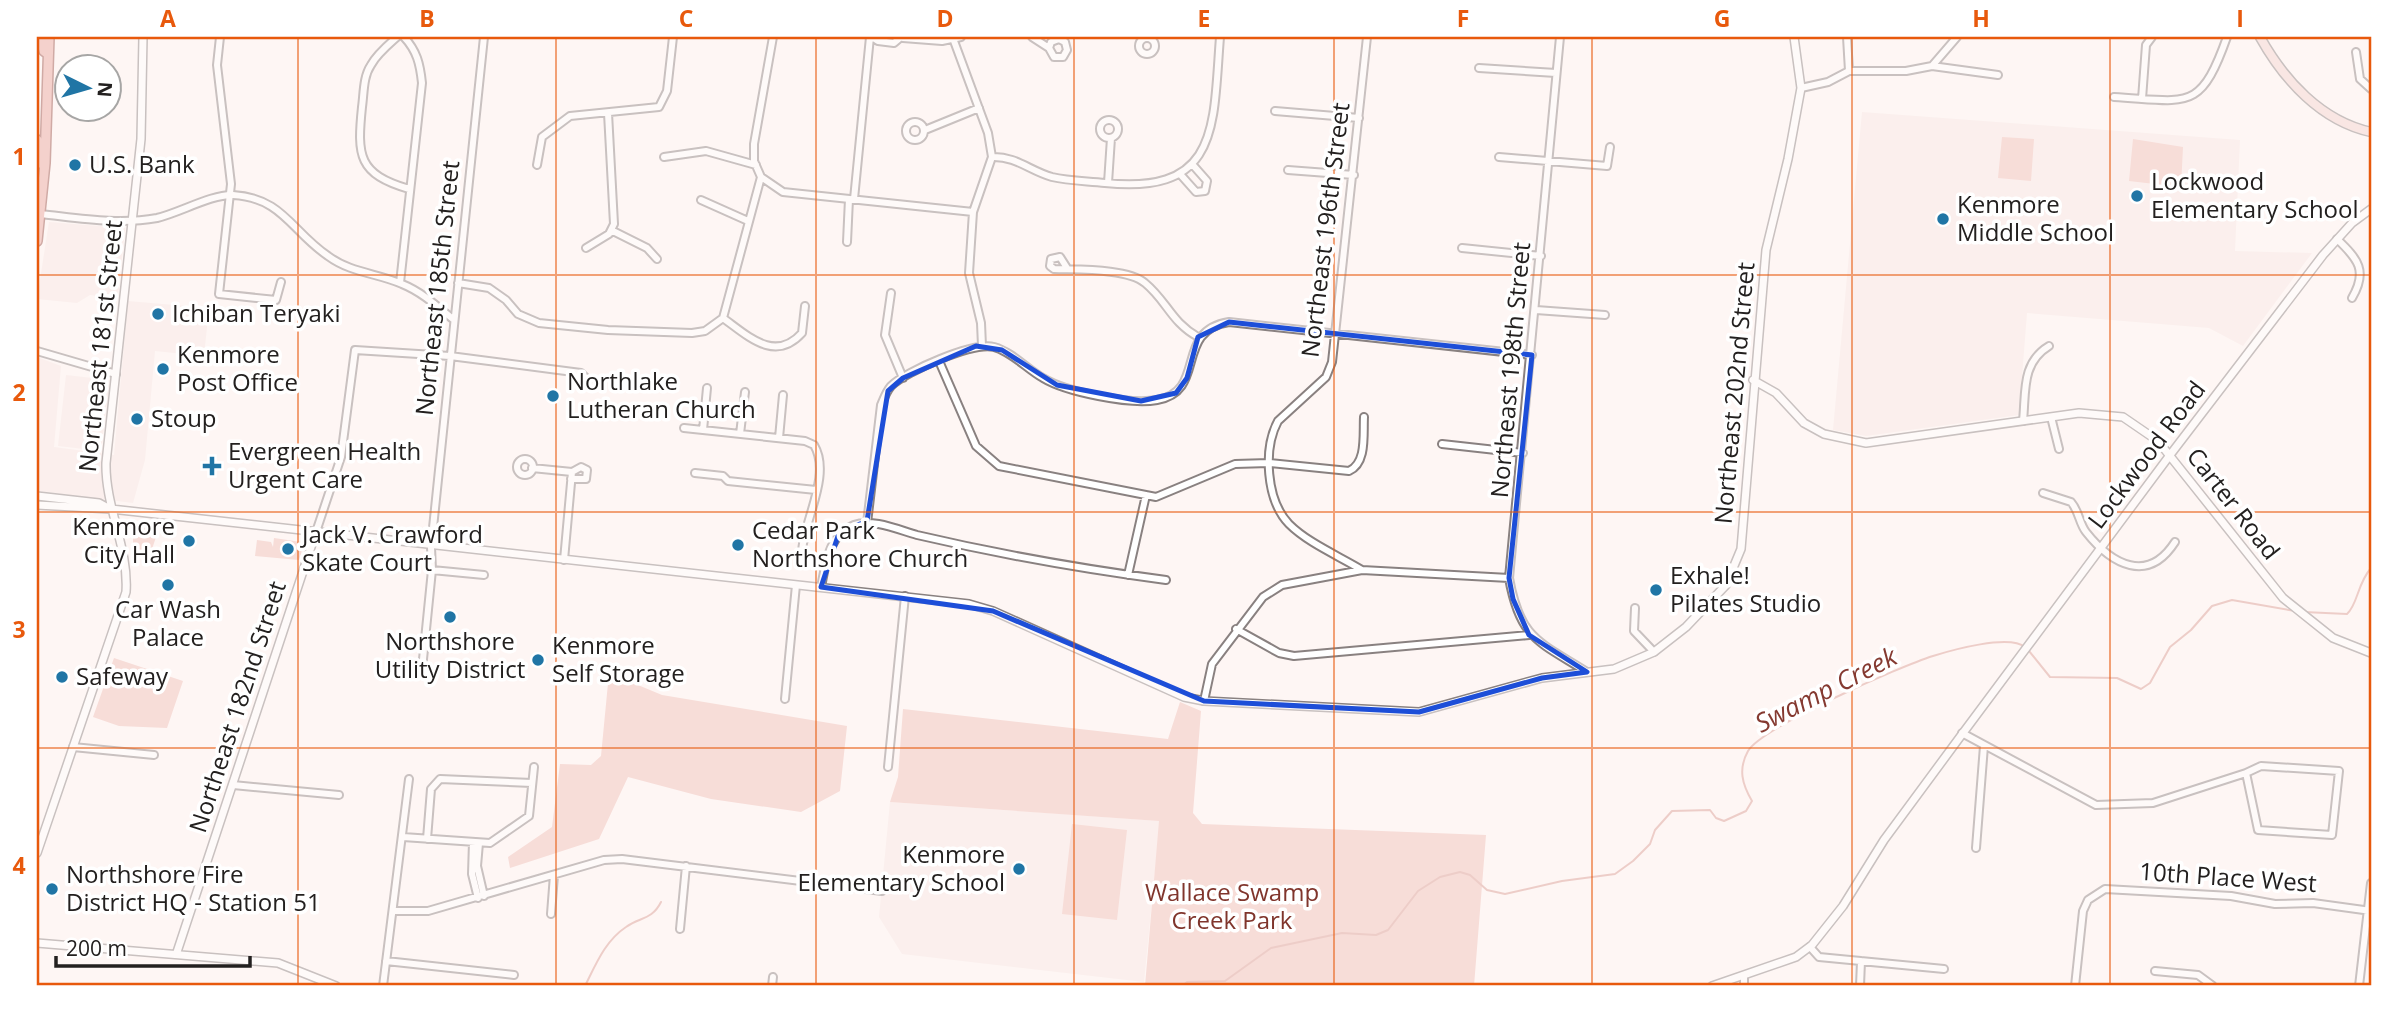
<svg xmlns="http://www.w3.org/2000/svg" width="2408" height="1023" viewBox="0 0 2408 1023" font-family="'Open Sans',sans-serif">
<rect width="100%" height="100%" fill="#fef6f4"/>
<path fill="#f8e7e4" d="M1862,112l378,28 -5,111 77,2 -69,93 -34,-18 -182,-15 -8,102 -153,21 -33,-6z
M49,222l76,6 -7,70 -28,-3 -13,8 -40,-4z
M128,301l81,7 -5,48 -49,-5 -10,109 -12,43 -96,-12v-134l24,9 -7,81 60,8z
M66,375l44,5 -9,71 -43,-5z
M890,802l270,19 -16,161 -242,-28 -23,-37z"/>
<path fill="#f0beb6" d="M2002,137l32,2 -3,42 -33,-3z
M2133,139l50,8 -2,40 -52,-6z
M133,525l25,6 -7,21 -18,-2z
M274,538l27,4 2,5 -4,13 -44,-4 2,-16 14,2 2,5z
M114,658l69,23 -16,47 -48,-2 -26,-9z
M609,673l53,22 185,31 -7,65 -39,21 -90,-13 -83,-22 -29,62 -89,29 -2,-11 44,-30 8,-63 31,1 10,-9z
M1180,702l21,9 -8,102 9,11 284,11 -12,151h-329l14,-165 -269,-19 8,-25 5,-68 265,30z
M1072,824l55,6 -10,90 -55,-6z"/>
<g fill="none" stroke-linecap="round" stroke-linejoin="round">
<path stroke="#da9c93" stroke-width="2" d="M2304,612l43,2c11,-10 10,-30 24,-46
M2029,651l21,26 67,1 24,11 9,-6 20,-36 21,-17 21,-24 20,-6 63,11
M585,986c11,-22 20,-45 41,-59 14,-10 26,-7 35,-25
M1182,986l5,-4 38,-1 46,-33 71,-15 34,2 12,-5 30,-39 22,-14 20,-5 10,3 17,15 18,4 57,-13 53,-7 18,-13 17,-17 5,-14 17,-19 38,-1 6,8 8,3 22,-10 6,-10c-10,-17 -14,-32 -4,-50 14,-24 153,-85 185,-95 19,-6 76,-22 92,-9"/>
<g stroke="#898180" stroke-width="10">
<path id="minor" d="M220,37l-3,28 14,119 -12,110 57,6 5,-18
M397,37c-9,8 -20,17 -26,28 -8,12 -7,28 -9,42 -5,49 -4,67 47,82
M872,37l6,4 16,2 7,-6
M1032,37l17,11 5,9h9l4,-7 -2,-8 -6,-3 -8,3 -2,6
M1560,37l-51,541c11,61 29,63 78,94
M1847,37l2,34
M1139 46a8 8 0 1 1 16 0a8 8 0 1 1-16 0Z
M903,38l39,3 19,-4
M954,41l34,92 4,24 -19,55 -4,61 12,50 1,23
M2356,52l4,27 11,10
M1932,66l25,-29
M1479,68l77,5
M1801,88l27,-6 21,-11h57l26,-5 66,9
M2114,97c74,4 86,16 113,-60
M2142,99l4,-54 6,-8
M1275,111l84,7
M1100 129a9 9 0 1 1 18 0a9 9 0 1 1-18 0Z
M906 131a9 9 0 1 1 18 0a9 9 0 1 1-18 0Z
M925,130l54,-22
M664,157l42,-6 50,14
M992,157c24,-1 38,14 60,20 17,4 36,4 53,6 115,12 108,-57 115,-146
M1499,157l108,9 3,-19
M537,165l5,-28 28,-21 89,-9 8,-16 6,-54
M1288,170l66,5
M1180,174l16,18 9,-1 2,-10 -15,-17
M761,177l22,15 190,20
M1108,183l3,-45
M854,199l16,-162
M701,200l47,21
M41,214c38,4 78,11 116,4 22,-5 55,-24 76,-23 50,3 58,36 95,61 23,17 49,17 74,28 20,8 36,23 52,36
M613,231l34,17 10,11
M2337,239c21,20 31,32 15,59
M847,242l2,-43
M586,248l23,-14 5,-10 -6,-111
M1462,248l79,8
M1067,268l-7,-11 -9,2 -1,7 4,3c22,1 74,-1 91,14 22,18 26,39 53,54
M400,283l22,-200c-2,-19 -5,-32 -18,-46
M458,283l31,5 17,12 12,14 21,9 69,7 84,3 13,-2 18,-13c25,18 52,45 79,15l3,-27
M891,293l-6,42 18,43
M1536,310l69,5
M723,318l38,-141 -7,-16v-17l19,-107
M37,351l79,23
M939,361l37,85 23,20 157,31 79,-33 34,-1 80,8c18,-8 14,-36 15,-54
M2051,417l8,32
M2023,421c3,-29 -2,-58 26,-75
M684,428l121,13 9,4c18,30 -11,77 -12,107l6,8 18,4
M703,430l4,-42
M740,434l5,-42
M779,438l4,-43
M1442,444l81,9
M517 467a8 8 0 1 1 16 0a8 8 0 1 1-16 0Z
M532,468l40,4 9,-5 6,3 -1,9h-15
M695,473l28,3 5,5 88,9
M2043,493l28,9c8,9 8,21 15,30 26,33 62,52 89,10
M867,523l14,-118c3,-7 5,-13 10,-19 15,-15 82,-44 103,-39 18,5 33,22 49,31 23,14 87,27 114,22 51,-9 16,-69 72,-78l303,33
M316,532l25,-75 14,-107 95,6 131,17 7,7
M564,560l8,-88
M432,570l52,5
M1362,570c-23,-14 -54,-27 -73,-46 -23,-24 -26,-75 -11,-103l48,-44 6,-15 35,-325
M1128,575l18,-80
M821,587c5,-24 7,-52 33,-62 18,-7 45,5 63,10 81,19 166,34 249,45
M1635,608l-1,23 20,21
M1236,629l43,24 15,3 235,-21
M422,669l10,-99 -1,-23 53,-510
M785,699l11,-114
M1204,701l8,-37 51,-67 19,-12 80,-15 147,8
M1962,733l134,72 57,-2 93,-30
M73,747l81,8
M2261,766l78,5 -7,64 -74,-5 -12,-57z
M888,767l17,-171
M233,785l106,10
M403,837l87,6 39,-27 5,-49
M427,839l4,-50 9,-10 92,4
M473,842l-1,32 6,24
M479,843l-2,23 7,30
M1976,848l8,-102
M394,911h34l176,-51 18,-1 260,32
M551,914l3,-39
M680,929l6,-63
M1810,947l9,10 125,12
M386,961l128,14
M2155,971l43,4 15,11
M383,986l26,-207
M772,986l1,-9
M1744,986v-9
M1860,986l1,-25
M2075,986l8,-75 5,-11 17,-11 126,7 44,8 38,-1 58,8
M2359,986l12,-103"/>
</g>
<g stroke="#898180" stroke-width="10">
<path id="tertiary" d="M1753,380l23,13 28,30 20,11 42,9 213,-30 44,4 35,24 125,157 50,40 38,15
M37,496l62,7 11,6
M37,505l74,4 858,95 24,7 191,86 20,4 215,11 123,-34 72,-9 40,-17 32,-25 40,-42 15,-36 25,-299 22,-91 13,-71 -7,-51
M37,853l89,-261c3,-44 -21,-85 -20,-129l35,-324 2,-102
M37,943l241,20 58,23
M177,952l139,-420
M1712,986l84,-29 16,-12 31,-39 41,-66 76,-103 210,-282 153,-200 29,-32 19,-14"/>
</g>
<g stroke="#898180" stroke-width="11">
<path id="secondary" d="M2260,37c24,43 61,84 111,95"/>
</g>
<g stroke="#994f45" stroke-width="12">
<path id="primary" d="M41,37l3,14 4,3
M37,140l2,23
M37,241l8,-78 4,-126"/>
</g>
<use href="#minor" stroke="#fff" stroke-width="6"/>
<use href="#tertiary" stroke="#fff" stroke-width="7"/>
<use href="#secondary" stroke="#f4d2ce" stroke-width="8"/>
<use href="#primary" stroke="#e8a49c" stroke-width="9"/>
</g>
<path d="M0 0H2408V1023H0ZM1229,322l303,33 -23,223 4,21 16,36 58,37 -45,6 -123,34 -215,-11 -211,-90 -172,-24 18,-54 28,-12 21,-130 15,-13 73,-32 26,4 55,35 84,16 35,-8 11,-15 11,-41z" fill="#fef6f4" fill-opacity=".55" fill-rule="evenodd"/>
<path fill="none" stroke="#1d4ed8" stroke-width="5" stroke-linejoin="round" d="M1229,322l303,33 -23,223 4,21 16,36 58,37 -45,6 -123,34 -215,-11 -211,-90 -172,-24 18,-54 28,-12 21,-130 15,-13 73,-32 26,4 55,35 84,16 35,-8 11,-15 11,-41z"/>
<path fill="none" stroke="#e8590c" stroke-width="2" stroke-opacity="0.55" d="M298,37v949M556,37v949M816,37v949M1074,37v949M1334,37v949M1592,37v949M1852,37v949M2110,37v949M37,275h2334M37,512h2334M37,748h2334"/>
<g fill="#2075a5" stroke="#fff" stroke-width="2.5">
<circle cx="75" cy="165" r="7"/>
<circle cx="2137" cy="196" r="7"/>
<circle cx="1943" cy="219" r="7"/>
<circle cx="158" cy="314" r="7"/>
<circle cx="163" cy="369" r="7"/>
<circle cx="553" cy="396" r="7"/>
<circle cx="137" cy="419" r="7"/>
<path d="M208.5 455.5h7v7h7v7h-7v7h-7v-7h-7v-7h7z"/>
<circle cx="189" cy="541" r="7"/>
<circle cx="738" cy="545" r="7"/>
<circle cx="288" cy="549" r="7"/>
<circle cx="168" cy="585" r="7"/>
<circle cx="1656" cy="590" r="7"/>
<circle cx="450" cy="617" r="7"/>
<circle cx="538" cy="660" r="7"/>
<circle cx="62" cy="677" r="7"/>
<circle cx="1019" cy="869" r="7"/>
<circle cx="52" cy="889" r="7"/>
</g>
<g text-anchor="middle" stroke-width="7" stroke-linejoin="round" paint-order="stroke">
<g font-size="24" fill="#23201f" stroke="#fff" text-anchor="start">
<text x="89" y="173">U.S. Bank</text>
<text x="2151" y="190">Lockwood<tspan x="2151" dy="28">Elementary School</tspan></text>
<text x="1957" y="213">Kenmore<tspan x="1957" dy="28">Middle School</tspan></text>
<text x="172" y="322">Ichiban Teryaki</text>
<text x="177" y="363">Kenmore<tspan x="177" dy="28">Post Office</tspan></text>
<text x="567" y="390">Northlake<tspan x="567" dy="28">Lutheran Church</tspan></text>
<text x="151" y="427">Stoup</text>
<text x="228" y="460">Evergreen Health<tspan x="228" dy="28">Urgent Care</tspan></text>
<text x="175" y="535" text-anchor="end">Kenmore<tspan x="175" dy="28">City Hall</tspan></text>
<text x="752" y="539">Cedar Park<tspan x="752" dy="28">Northshore Church</tspan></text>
<text x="302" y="543">Jack V. Crawford<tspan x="302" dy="28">Skate Court</tspan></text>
<text x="1670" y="584">Exhale!<tspan x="1670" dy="28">Pilates Studio</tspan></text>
<text x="168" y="618" text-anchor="middle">Car Wash<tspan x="168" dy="28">Palace</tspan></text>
<text x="450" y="650" text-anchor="middle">Northshore<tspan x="450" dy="28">Utility District</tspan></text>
<text x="552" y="654">Kenmore<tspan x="552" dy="28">Self Storage</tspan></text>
<text x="76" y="685">Safeway</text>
<text x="1005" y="863" text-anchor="end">Kenmore<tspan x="1005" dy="28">Elementary School</tspan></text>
<text x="66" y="883">Northshore Fire<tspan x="66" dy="28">District HQ - Station 51</tspan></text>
</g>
<g font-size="24" fill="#23201f" stroke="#fff">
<text transform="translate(1326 230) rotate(-83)" y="8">Northeast 196th Street</text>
<text transform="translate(438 288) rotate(-84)" y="8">Northeast 185th Street</text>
<text transform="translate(101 346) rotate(-84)" y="8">Northeast 181st Street</text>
<text transform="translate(1511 370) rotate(-85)" y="8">Northeast 198th Street</text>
<text transform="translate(1735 393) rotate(-85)" y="8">Northeast 202nd Street</text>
<text transform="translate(2147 455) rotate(-53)" y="8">Lockwood Road</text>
<text transform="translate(2233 504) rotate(52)" y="8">Carter Road</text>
<text transform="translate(238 707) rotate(-72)" y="8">Northeast 182nd Street</text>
<text transform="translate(2228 878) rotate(4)" y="8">10th Place West</text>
</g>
<g font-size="24" fill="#80352c" stroke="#fff">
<text x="1232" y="901">Wallace Swamp<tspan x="1232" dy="28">Creek Park</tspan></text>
</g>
<g font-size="26" font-style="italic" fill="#853a31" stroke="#fff">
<text transform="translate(1826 690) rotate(-27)" y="9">Swamp Creek</text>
</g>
</g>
<rect width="2408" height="1023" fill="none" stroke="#ffffff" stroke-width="77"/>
<g transform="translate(88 88) rotate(95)"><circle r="33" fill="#ffffff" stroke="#a7a6a5" stroke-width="2"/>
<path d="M0-5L12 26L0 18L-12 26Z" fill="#2075a5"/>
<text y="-10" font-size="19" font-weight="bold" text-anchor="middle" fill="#23201f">N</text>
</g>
<path d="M56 956v10h194v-10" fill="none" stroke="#23201f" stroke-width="3.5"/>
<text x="66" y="956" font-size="21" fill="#23201f" stroke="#ffffff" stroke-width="5" paint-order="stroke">200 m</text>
<rect x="38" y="38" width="2332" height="946" fill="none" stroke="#e8590c" stroke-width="2.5"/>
<g font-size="23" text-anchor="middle" font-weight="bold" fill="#e8590c">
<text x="168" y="27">A</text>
<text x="427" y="27">B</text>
<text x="686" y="27">C</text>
<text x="945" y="27">D</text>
<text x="1204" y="27">E</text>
<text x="1463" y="27">F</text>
<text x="1722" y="27">G</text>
<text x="1981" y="27">H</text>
<text x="2240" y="27">I</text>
<text x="19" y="165">1</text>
<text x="19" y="401">2</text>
<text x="19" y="638">3</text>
<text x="19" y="874">4</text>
</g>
</svg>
